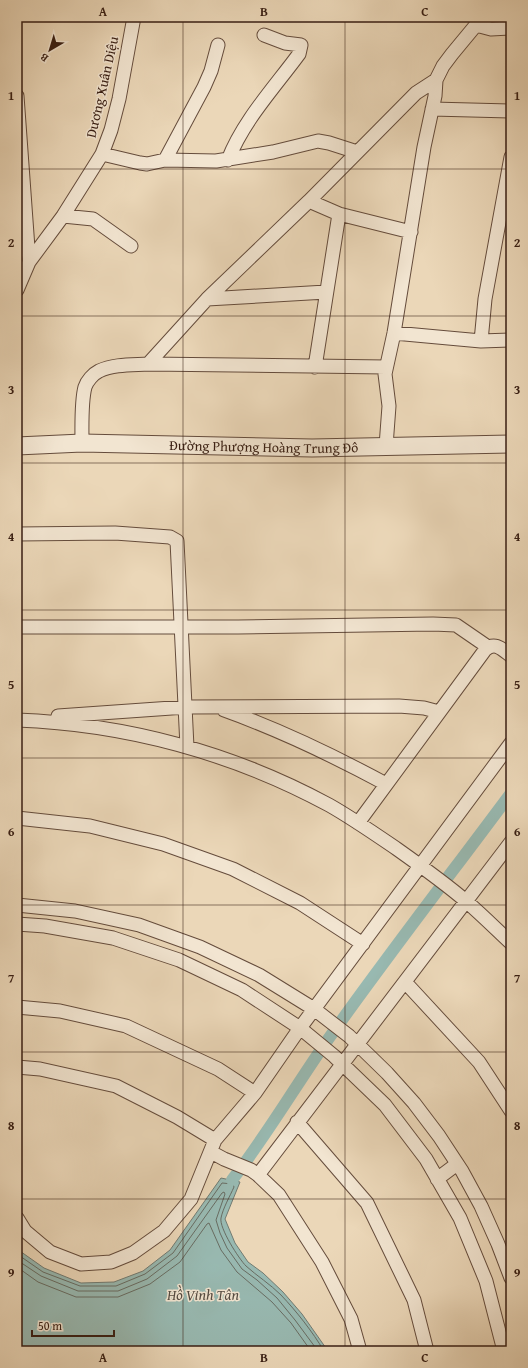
<svg xmlns="http://www.w3.org/2000/svg" width="528" height="1368" viewBox="0 0 528 1368" font-family="'Gentium Book Plus',serif">
<rect width="100%" height="100%" fill="#ebd7b8"/>
<filter id="stains"><feTurbulence type="fractalNoise" baseFrequency=".005" numOctaves="4"/><feColorMatrix values="0 0 0 0 .2 0 0 0 0 .09 0 0 0 0 .02 0 0 0 .5 -.17"/></filter>
<radialGradient id="worn" r=".72"><stop offset=".6" stop-color="#630" stop-opacity="0"/><stop offset="1" stop-color="#630" stop-opacity=".3"/></radialGradient>
<path fill="#98b9b1" stroke="#727b72" d="M221,1178l19,4 -15,37 10,24 13,19 15,11 20,19 19,22 26,37h-311v-102l27,19 37,15 33,-1 29,-11 27,-21z"/>
<g fill="none" stroke-linecap="round" stroke-linejoin="round">
<path stroke="#686c62" stroke-width="1" d="M17,1254l26,18 37,14h36l29,-12 28,-21 49,-70 11,1 1,3c-4,9 -11,21 -13,31 -2,10 18,41 25,48 11,10 24,18 35,29 16,17 31,36 43,56
M17,1260l24,16 37,15h40l29,-12 30,-23 45,-63 2,-1 1,2 -9,26 4,13 7,15 15,21 15,11 20,18 18,22 23,31
M17,1267l21,15 38,15h42l32,-13 30,-22 27,-38 2,-1 12,27 16,22 35,30 19,21 20,28"/>
<path stroke="#98b9b1" stroke-width="12" d="M232,1180c35,-45 64,-95 97,-142 59,-83 121,-163 182,-245"/>
<g stroke="#654c3c" stroke-width="15">
<path id="minor" d="M476,25l15,4 20,-1
M17,96l12,166 -12,28
M432,109l79,2
M102,154l38,9 7,1 18,-4 51,1 57,-9 45,-11 11,2 28,9
M165,160l39,-73 7,-16 7,-26
M228,160c15,-39 46,-72 71,-106l2,-9 -16,-2 -21,-8
M309,201l30,13 72,18
M63,216l30,3 38,27
M29,262l34,-46 39,-62 9,-24 8,-31 15,-82
M207,299l119,-7
M394,333l87,8 30,-1
M481,341l4,-42 26,-142
M148,364l59,-65 102,-98 107,-108 20,-13
M315,367l24,-153
M82,443c0,-16 -1,-41 3,-56 2,-6 8,-13 14,-16 15,-7 33,-6 49,-7l238,3
M386,446l3,-40 -4,-32 9,-41 30,-186 11,-51 1,-16 7,-14 9,-12 24,-29
M17,534l98,-1 55,4 7,4 10,206
M17,627h221l195,-3 23,1 32,22
M224,710c56,20 110,46 162,74
M58,716l128,-9 213,-1 25,2 15,4
M17,720c109,4 216,33 312,85 23,13 46,29 68,44 24,17 48,34 70,53 15,13 29,27 44,41
M17,818l73,8 73,18 70,25 67,34 63,41
M358,823l127,-173c10,-9 17,-1 26,6
M17,905l58,6 64,14 61,22 59,28 55,34 35,27 38,37 27,30 25,33 23,35 19,35 17,38 13,34
M17,924l28,2 68,12 66,22 63,30 58,38 34,28 51,49 41,54 34,59 26,63 18,70
M405,982l74,80 32,49
M17,1007l43,4 66,15 92,43 37,24
M17,1067l23,2 76,17 61,31 38,23 40,-47 45,-65 211,-285
M297,1122l70,81 47,97 13,51
M211,1152l13,7 27,11 7,5 21,20 43,67 29,57 9,32
M258,1175l253,-333
M437,1179l20,-15
M17,1218l8,13 25,21 31,12 30,-2 22,-9 31,-22 27,-32 24,-59"/>
</g>
<g stroke="#654c3c" stroke-width="19">
<g id="tertiary">
<path id="s1" d="M17,446l65,-3 230,5 199,-4"/>
</g>
</g>
<use href="#minor" stroke="#f2e5d1" stroke-width="13"/>
<use href="#tertiary" stroke="#f2e5d1" stroke-width="17"/>
</g>
<path fill="none" stroke="#381e13" stroke-width="1" stroke-opacity="0.55" d="M183,17v1334M345,17v1334M17,169h494M17,316h494M17,463h494M17,610h494M17,758h494M17,905h494M17,1052h494M17,1199h494"/>
<g text-anchor="middle" stroke-width="3" stroke-linejoin="round" paint-order="stroke">
<g font-size="14" fill="#381e13" stroke="#f2e5d1">
<text transform="translate(102 87) rotate(-77)" y="5">Dương Xuân Diệu</text>
<text dy="5" stroke="none"><textPath href="#s1" startOffset="247">Đường Phượng Hoàng Trung Đô</textPath></text>
</g>
<g font-size="15" font-style="italic" fill="#554c42" stroke="#f2e5d1">
<text x="203" y="1300">Hồ Vinh Tân</text>
</g>
</g>
<rect width="528" height="1368" fill="none" stroke="#ebd7b8" stroke-width="44"/>
<g transform="translate(50 50) rotate(218)" stroke="#f2e5d1" stroke-width="3" paint-order="stroke">
<path d="M0-3L7 15L0 10L-7 15Z" fill="#381e13"/>
<text y="-6" font-size="11" font-weight="bold" text-anchor="middle" fill="#381e13">B</text>
</g>
<path d="M32 1330v6h82v-6" fill="none" stroke="#381e13" stroke-width="2"/>
<text x="38" y="1330" font-size="12" fill="#381e13" stroke="#f2e5d1" stroke-width="3" paint-order="stroke">50 m</text>
<rect x="22" y="22" width="484" height="1324" fill="none" stroke="#381e13" stroke-width="1.5"/>
<g font-size="13" text-anchor="middle" font-weight="bold" fill="#381e13">
<text x="103" y="16">A</text>
<text x="264" y="16">B</text>
<text x="425" y="16">C</text>
<text x="11" y="100">1</text>
<text x="517" y="100">1</text>
<text x="11" y="247">2</text>
<text x="517" y="247">2</text>
<text x="11" y="394">3</text>
<text x="517" y="394">3</text>
<text x="11" y="541">4</text>
<text x="517" y="541">4</text>
<text x="11" y="689">5</text>
<text x="517" y="689">5</text>
<text x="11" y="836">6</text>
<text x="517" y="836">6</text>
<text x="11" y="983">7</text>
<text x="517" y="983">7</text>
<text x="11" y="1130">8</text>
<text x="517" y="1130">8</text>
<text x="11" y="1277">9</text>
<text x="517" y="1277">9</text>
<text x="103" y="1362">A</text>
<text x="264" y="1362">B</text>
<text x="425" y="1362">C</text>
</g>
<rect width="100%" height="100%" filter="url(#stains)"/>
<rect width="100%" height="100%" fill="url(#worn)"/>
</svg>
